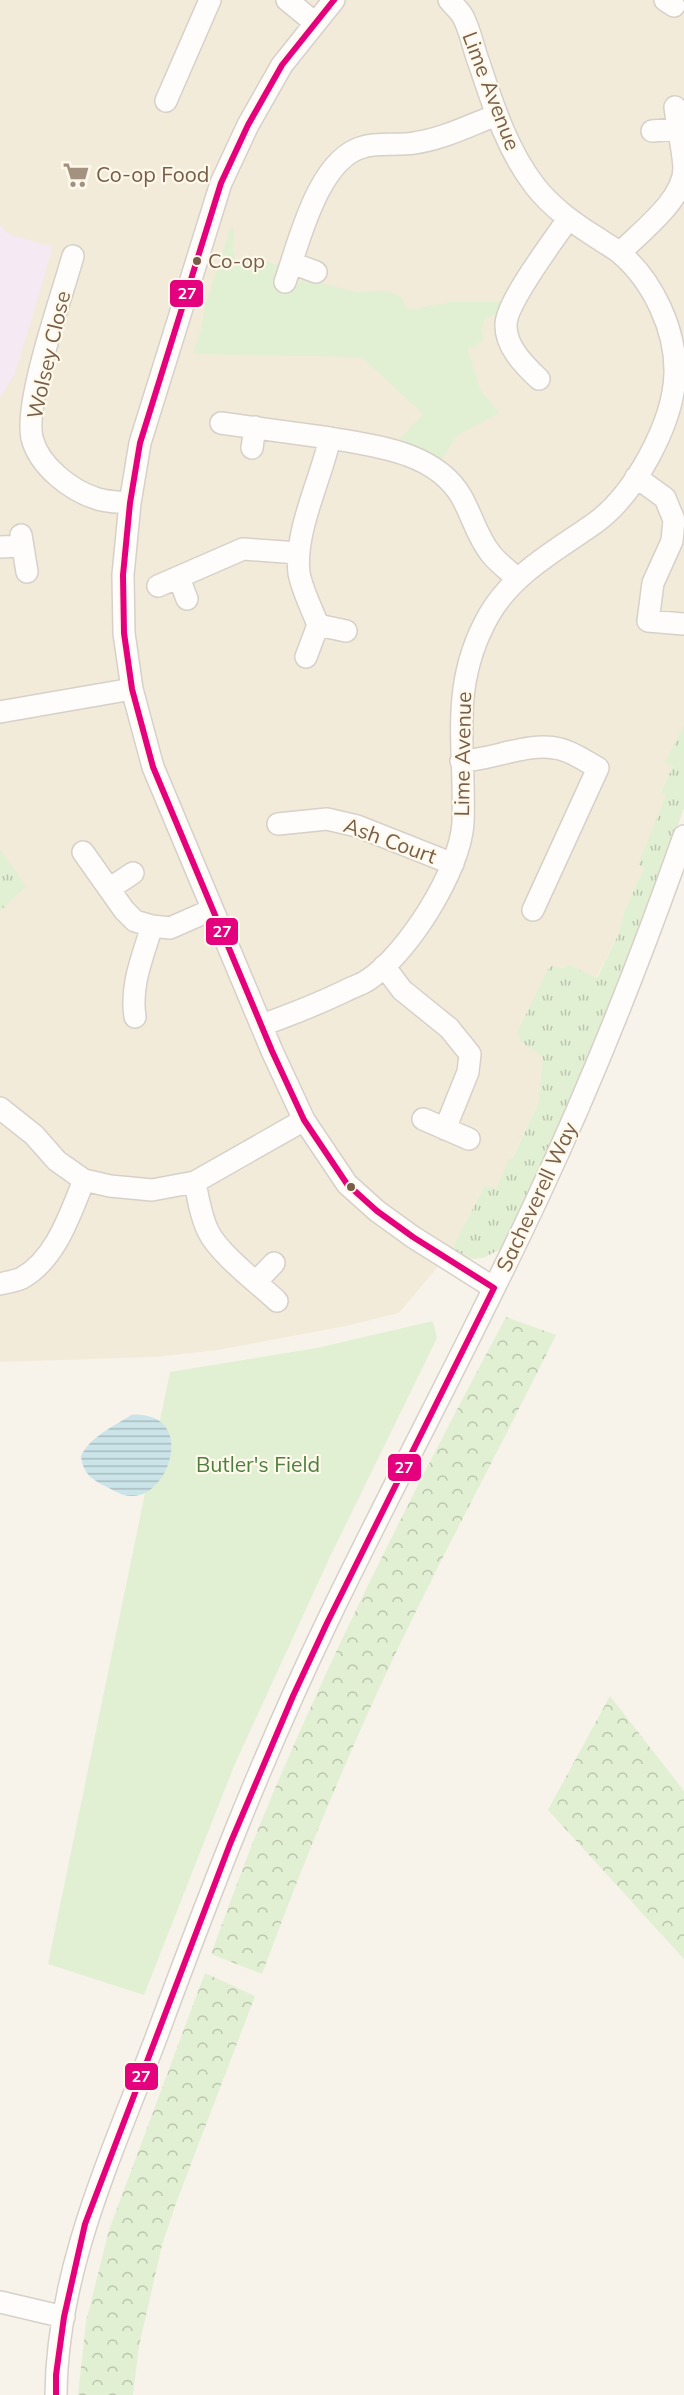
<svg xmlns="http://www.w3.org/2000/svg" width="684" height="2395" viewBox="0 0 684 2395" font-family="Mulish,sans-serif">
<defs>
<pattern id="grass-tufts" width="24" height="20" patternUnits="userSpaceOnUse" patternTransform="scale(1.5)"><rect width="24" height="20" fill="#e1efd3"/><path d="M3 7l-1-3M5 7V3M7 7l1-3M15 17l-1-3M17 17v-4M19 17l1-3" fill="none" stroke="#bbc5ad"/></pattern>
<pattern id="forest-crowns" width="20" height="18" patternUnits="userSpaceOnUse" patternTransform="scale(1.5)"><rect width="20" height="18" fill="#e1efd3"/><path d="M2 6a3 3 0 1 1 6 0M12 15a3 3 0 1 1 6 0" fill="none" stroke="#bbc5ad"/></pattern>
<pattern id="water-rules" width="6" height="5" patternUnits="userSpaceOnUse" patternTransform="scale(1.5)"><rect width="6" height="5" fill="#cae4e9"/><path d="M0 2.5h6" fill="none" stroke="#a9bcbf"/></pattern>
</defs>
<rect width="100%" height="100%" fill="#f7f3ea"/>
<path fill="#f3ebda" d="M0,0h684v724l-18,38 7,4 -13,26 6,3 -27,71 5,2 -19,42 -7,25 -22,43 -29,-14 -2,4 -13,-2 -4,3 -27,73 22,15 -5,47 -27,56 -2,-1 -13,31 -11,-5 -34,66 -52,62 -53,13 -128,24 -63,7 -155,5z"/>
<path fill="#f5e9f3" d="M0,224l8,10 45,13 -38,127 -15,23z"/>
<path fill="url(#grass-tufts)" d="M684,724v84l-52,144 -95,226 -36,71 -18,9 -11,1 -21,-8 34,-66 11,4 13,-30h3l26,-55 5,-47 -22,-15 -4,-9 31,-64 3,-3 14,2 2,-4 30,14 21,-43 7,-25 19,-42 -6,-3 28,-70 -6,-2 13,-27 -8,-3z
M0,849l26,37 -26,25z"/>
<path fill="url(#forest-crowns)" d="M506,1317l50,18c-59,120 -123,236 -179,358 -42,92 -80,186 -115,281l-51,-20c18,-48 35,-96 55,-144 70,-168 154,-332 240,-493z
M610,1696l74,95v168l-136,-149z
M205,1973l50,23 -80,210 -13,39 -23,101 -6,49h-55l8,-73 23,-92z"/>
<path fill="#e1efd3" d="M231,226l3,2c-1,12 -3,27 4,36l9,-8 34,10 -3,20 14,4 3,-5 10,-6 51,13 31,-1 11,4 5,4 3,9c10,3 16,-1 26,-3 7,-2 10,1 16,-3h55c-3,10 -8,14 -18,17l-4,12 3,8 -10,8 -7,1 13,41 19,24 -43,23 -14,24 -46,-17 27,-29 -61,-57 -169,-3 8,-25 4,-23z
M433,1321l4,17 -109,223 -94,205 -90,229 -96,-31 122,-592 147,-24z"/>
<path fill="url(#water-rules)" d="M131,1415c67,-5 39,84 0,81 -9,0 -18,-6 -26,-10 -14,-7 -22,-13 -24,-30 10,-20 32,-29 50,-41z"/>
<g fill="none" stroke-linecap="round" stroke-linejoin="round">
<g stroke="#d7d0c8" stroke-width="24">
<path id="minor" d="M287,0l28,23
M334,0l-52,65 -34,60 -27,58 -81,260 -10,60 -7,72 1,58 8,56 21,78 119,284 32,69 43,64 30,27 36,26 81,51
M665,0l9,6
M166,101l44,-101
M652,131l26,-2
M620,253c21,-22 64,-53 64,-85 -1,-20 -7,-42 -9,-61
M73,256c-11,40 -49,146 -41,182 7,28 39,53 66,61 9,3 21,3 32,4
M292,263l24,9
M285,282c14,-40 33,-123 78,-135 16,-5 35,-1 51,-4 29,-4 56,-18 83,-28
M539,379c-15,-14 -34,-33 -33,-55 1,-23 48,-84 62,-105
M221,423l109,15
M252,448l3,-21
M636,477l29,21 9,22 -2,21 -19,42 -5,38 36,3
M21,535l6,37
M0,547l22,-1
M179,578l8,21
M158,586l85,-37 55,4
M318,625l28,6
M306,657l12,-32c-6,-16 -16,-35 -19,-52 -5,-41 22,-94 31,-135 46,8 105,14 131,58 11,19 16,41 30,58 7,9 18,17 27,25
M0,712l132,-23
M461,761c32,-1 68,-20 99,-12 13,3 27,13 38,19l-65,142
M278,824l49,-5 30,7 96,38
M83,852l41,58 11,11 17,5
M109,889l24,-16
M384,966l18,24 47,38 21,26 -2,18 -23,57
M135,1017c-5,-32 8,-61 17,-91l18,2 41,-18
M262,1025c28,-10 56,-21 83,-34 8,-4 17,-7 23,-11 40,-27 92,-109 95,-157 3,-76 -15,-136 26,-208 24,-42 68,-65 106,-92 40,-29 79,-101 80,-150 1,-43 -22,-92 -55,-120 -6,-5 -14,-9 -21,-14 -24,-15 -47,-31 -64,-53 -28,-36 -42,-81 -56,-123 -6,-15 -9,-35 -17,-48 -4,-6 -9,-10 -13,-15
M0,1108l34,27 23,26 27,19 26,6 42,4 43,-8 109,-62
M423,1119l46,20
M195,1182c3,17 6,34 13,49 11,23 50,52 69,70
M256,1282l18,-19
M0,1284c7,-2 16,-3 22,-6 34,-19 48,-64 62,-98
M0,2302l64,15
M56,2395c1,-129 59,-247 103,-365 51,-138 104,-275 168,-408 68,-142 144,-281 211,-425 55,-117 103,-239 146,-361"/>
</g>
<use href="#minor" stroke="#fefdfc" stroke-width="21"/>
<g stroke="#fff9eb" stroke-width="10">
<path id="bus-1" d="M56,2395v-20l8,-58 21,-93 145,-380 63,-148 34,-73 167,-335 -81,-51 -36,-26 -30,-27 -43,-64 -32,-69 -119,-284 -21,-78 -8,-56 -1,-58 7,-72 10,-60 81,-260 27,-58 34,-60 52,-65"/>
</g>
<use href="#bus-1" stroke="#e5007d" stroke-width="6"/>
</g>
<defs>
<g id="supermarket-bare" transform="scale(2.07)"><path d="M-6-5.5h2.5l.6 2H6L4.5 2H-2.5L-4.4-4H-6ZM-1.5 3.2a1.3 1.3 0 1 0 .1 0ZM3 3.2a1.3 1.3 0 1 0 .1 0Z" fill="#a49281" stroke="#fff9eb" stroke-width="2.5" paint-order="stroke"/></g>
</defs>
<g fill-rule="evenodd">
<use href="#supermarket-bare" x="76" y="175"/>
</g>
<g fill="#785d48" stroke="#fff9eb" stroke-width="2">
<circle cx="197" cy="261" r="5"/>
<circle cx="351" cy="1187" r="5"/>
</g>
<g text-anchor="middle" stroke-width="4.5" stroke-linejoin="round" paint-order="stroke">
<g font-size="20" fill="#785d48" stroke="#fff9eb" text-anchor="start">
<text x="208" y="268">Co-op</text>
</g>
<g font-size="21" fill="#785d48" stroke="#fff9eb">
<text transform="translate(491 91) rotate(69)" y="7">Lime Avenue</text>
<text transform="translate(49 355) rotate(-77)" y="7">Wolsey Close</text>
<text transform="translate(463 754) rotate(-89)" y="7">Lime Avenue</text>
<text transform="translate(390 841) rotate(20)" y="7">Ash Court</text>
<text transform="translate(537 1197) rotate(-65)" y="7">Sacheverell Way</text>
</g>
<g font-size="21" fill="#785d48" stroke="#fff9eb" text-anchor="start">
<text x="96" y="182">Co-op Food</text>
</g>
<g font-size="21" fill="#4c7e3f" stroke="#fff9eb">
<text x="258" y="1472">Butler's Field</text>
</g>
</g>
<g stroke="#fff9eb" stroke-width="2">
<rect x="169" y="279" width="35" height="29" rx="6" fill="#e5007d"/>
<rect x="205" y="917" width="34" height="29" rx="6" fill="#e5007d"/>
<rect x="387" y="1453" width="35" height="29" rx="6" fill="#e5007d"/>
<rect x="124" y="2062" width="35" height="29" rx="6" fill="#e5007d"/>
</g>
<g font-size="16" text-anchor="middle" font-weight="bold" fill="#fff">
<text x="187" y="299">27</text>
<text x="222" y="937">27</text>
<text x="404" y="1473">27</text>
<text x="141" y="2082">27</text>
</g>
</svg>
